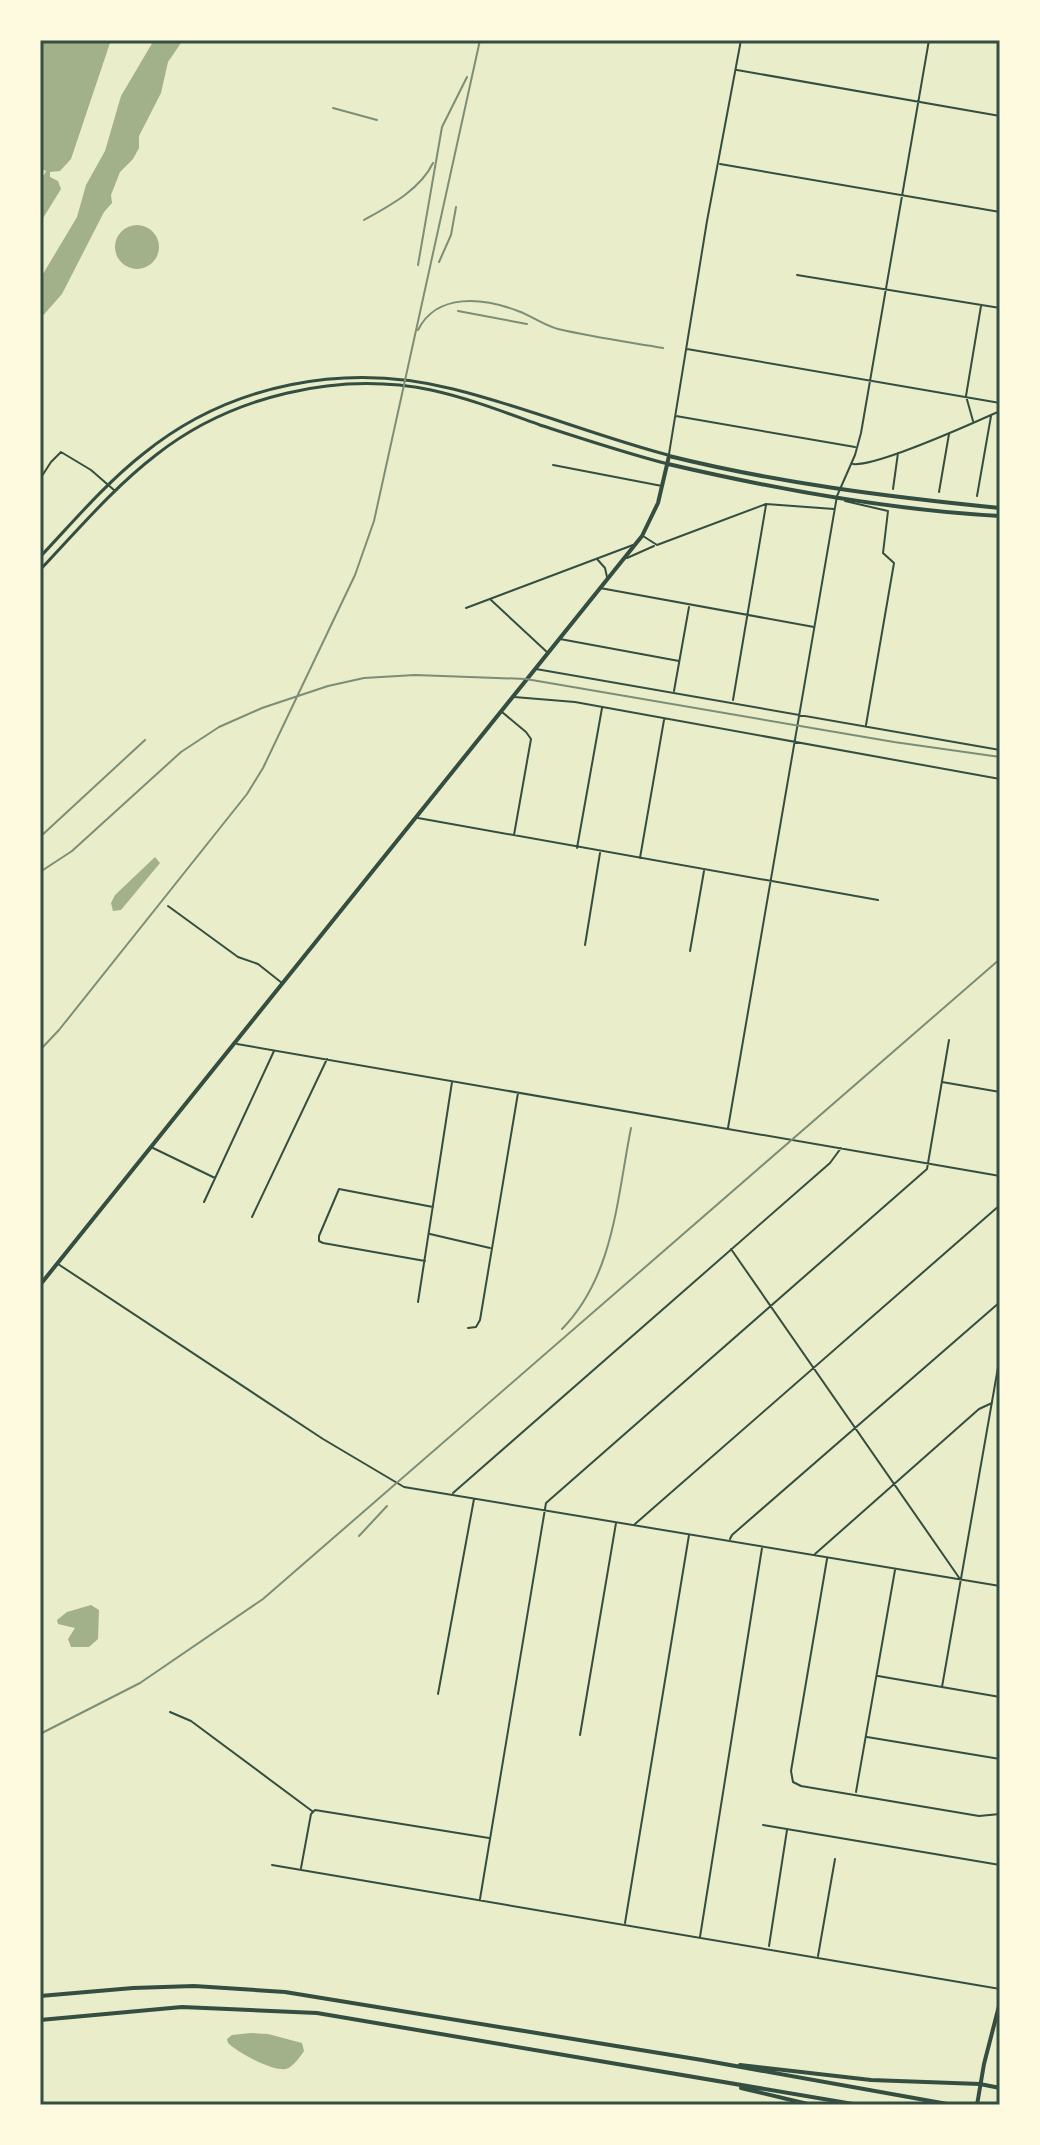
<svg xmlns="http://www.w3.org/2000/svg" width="1040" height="2145" viewBox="0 0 1040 2145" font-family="'Titillium Web',sans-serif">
<rect width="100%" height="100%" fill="#e9edc9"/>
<path fill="#a3b18a" d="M40,40h71l-40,119 -11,12 -10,1v5l8,4 3,8 -21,34v-48h4l2,-4 -6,-3z
M154,40h29l-15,22 -7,31 -22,43v12l-6,11 -13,13 -9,23 1,8 -8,9 -42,82 -22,25v-40l37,-62 9,-32 19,-34 16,-55z
M115 247a22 22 0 1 1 44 0a22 22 0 1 1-44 0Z
M155,857l5,6 -39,47 -8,1 -2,-8 4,-8z
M91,1605l8,5 -1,29 -9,8h-18l-3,-8 7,-11 -17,-4 -1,-4 10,-8z
M251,2033l17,1 34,9 2,8c-4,6 -11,16 -18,18 -13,3 -49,-17 -58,-26l-1,-4 5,-4z"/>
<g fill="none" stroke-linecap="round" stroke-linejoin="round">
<path stroke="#344e41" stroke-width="2" d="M737,70l263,46
M720,164l280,48
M797,275l203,33
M687,349l313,54
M676,416l179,31
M973,421l-7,-25 15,-90
M669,454l38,-233 34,-181
M853,464c24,3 120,-41 147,-53
M553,465l109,21
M40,479l11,-17 10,-10 30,18 23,20
M893,489l5,-36
M939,492l10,-58
M977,496l14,-80
M845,501l43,10 -5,42 11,10 -28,162
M643,536l14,9 109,-41 68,5
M627,558l27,-12
M597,559l8,9 2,9
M600,588l214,39
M491,600l57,53
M466,608l167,-63
M560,639l119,22
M536,669l464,81
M674,691l15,-84
M514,697l61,5 425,77
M733,700l33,-195
M502,712l24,20 5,7 -17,96
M418,818l460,82
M577,848l25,-140
M640,858l24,-138
M168,906l70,51 20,7 24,19
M585,945l15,-92
M690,951l14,-80
M237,1044l763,132
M942,1082l58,10
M728,1128l109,-632 18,-41 6,-22 68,-393
M153,1148l62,30
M204,1202l70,-151
M252,1217l75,-158
M430,1234l60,14
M731,1249l229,330
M425,1261l-102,-18 -4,-2v-5l20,-47 94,18
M58,1264l265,175 81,48 596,99
M418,1302l34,-220
M468,1328l8,-1 4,-7 38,-227
M453,1493l377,-330 11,-15
M635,1524l365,-319
M730,1539l2,-4 268,-233
M815,1554l164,-145 13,-6
M827,1559l-36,212 2,11 8,4 178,30 21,-2
M878,1676l122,21
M942,1687l58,-331
M438,1694l36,-195
M170,1712l21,9 121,90
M580,1735l36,-212
M867,1737l133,22
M856,1792l39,-222
M763,1825l237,40
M272,1865l728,124
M301,1868l10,-54 4,-4 174,28
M480,1899l66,-396 381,-334 22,-129
M625,1923l64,-388
M700,1937l62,-389
M769,1946l18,-116
M818,1956l17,-97"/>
<path stroke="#344e41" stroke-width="3" d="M40,557c33,-35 65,-73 103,-103 87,-71 203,-92 310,-65 73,18 143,47 215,66
M40,570c37,-39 73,-82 116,-115 75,-59 181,-84 275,-65 37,8 73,22 109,35 43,14 85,28 128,39"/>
<path stroke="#344e41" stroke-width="4" d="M668,464c107,25 222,46 332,52
M40,1285l602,-749 16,-33 11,-47c109,27 220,41 331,52
M977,2105l7,-41 16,-62"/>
<path stroke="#344e41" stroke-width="4" d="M40,1996l93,-8 61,-2 91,6 417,68 251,45
M40,2020l142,-13 135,6 542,92
M740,2065l131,15 109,4 20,4
M741,2088l71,17"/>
<path stroke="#7c8e77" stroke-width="2" d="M333,108l44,12
M364,220c25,-14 56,-30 69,-57
M439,262l12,-27 5,-28
M418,265l24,-138 25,-50
M458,311l69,13
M418,330c19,-38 66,-32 100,-19 14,5 25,14 40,18 34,8 70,13 105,19
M40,837l105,-97
M40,872l32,-21 109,-99 38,-25 43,-19 66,-22 36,-8 51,-3 111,4 368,63 106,15
M40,1050l19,-20 188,-236 16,-26 92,-193 19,-54 106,-481
M562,1329c52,-53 55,-131 69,-201
M359,1536l28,-30
M40,1734l100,-51 123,-84 737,-640"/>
</g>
<rect width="1040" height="2145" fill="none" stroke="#fefae0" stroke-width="84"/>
<rect x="42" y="42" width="956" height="2061" fill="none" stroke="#344e41" stroke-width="3"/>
</svg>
